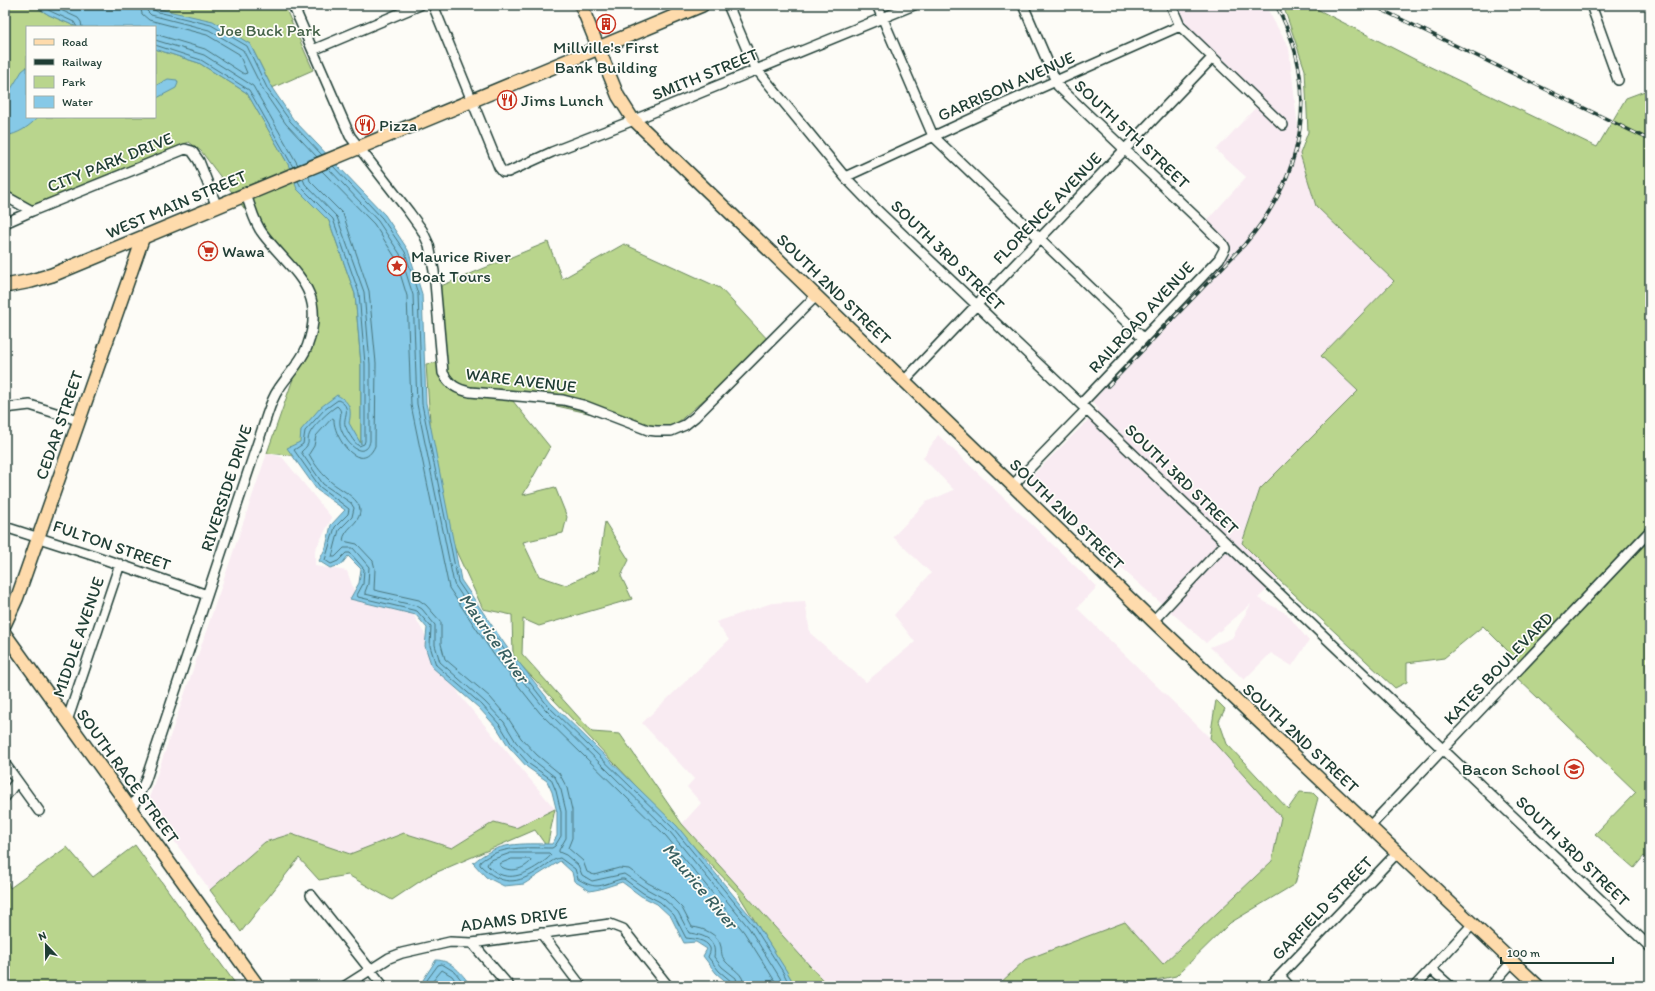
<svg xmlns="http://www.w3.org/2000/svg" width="1655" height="991" viewBox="0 0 1655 991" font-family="Itim,sans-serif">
<rect width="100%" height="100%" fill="#fdfcf7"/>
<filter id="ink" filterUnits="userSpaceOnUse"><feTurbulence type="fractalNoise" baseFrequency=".025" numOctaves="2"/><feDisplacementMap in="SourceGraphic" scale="8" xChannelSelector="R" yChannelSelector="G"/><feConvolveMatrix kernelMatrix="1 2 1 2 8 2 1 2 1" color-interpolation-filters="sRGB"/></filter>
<g filter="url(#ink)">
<path fill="#f9ebf2" d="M1170,5h95l24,43 9,81 -2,10 20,67 79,75 -74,75 37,35 -98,98 -18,53 36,37 -20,19 29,16 22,27 -17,25 -21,-13 -27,27 -34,-33 22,-9 19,-34 -45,39 -181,-160 74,-74 -7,-7 75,-82 65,-69 -28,-27 42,-47 -30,-27 43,-46 -79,-76z
M938,435l159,152 -20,21 133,130 71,79 -9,44 -109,103 -138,-4 -28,26h-169l-146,-162 19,-21 -14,-16 7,-8 -52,-56 87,-83 -13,-18 56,-19 33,-2 5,32 56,49 49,-40 -21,-27 37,-42 -38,-36 33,-35 28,-12 -31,-32z
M267,453l15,4 50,61 -17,32v16l32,5 10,28 52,8 52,90 94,112 -39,19 -22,-6 -42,26 -48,-15 -54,21 -59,-20 -26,8 -55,48 -63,-86z"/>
<path fill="#b9d58d" stroke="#6c8960" d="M5,5h28l16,10 28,12h-50v90h128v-68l44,14 48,30 41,71 41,57 26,73 6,70v81l-29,14 -65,-6 47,-134v-23l-55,-68 -58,-77 -12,-9 -157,63 -27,-15z
M151,5h133l29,65 -41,18 -22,-44z
M1283,5h26l109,56 179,86 29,-49 24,-9v773l-6,-6 -10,12 -39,-34 41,-42 -122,-117 8,-10 -39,-39 -39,32 -37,5v19l-12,6 -117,-109 -36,-36 18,-54 98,-98 -37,-35 73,-75 -78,-75 -16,-52 8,-22 -3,-62z
M548,242l14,37 62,-35 96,44 50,54 -102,89 -160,-36 42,52 -27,48 32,-8 12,30 -4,16 -40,9 16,34 27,9 32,-15 7,-48 24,38 -8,16 11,23 -93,27 -16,-7 -1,35 70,78 28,2 62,90 146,162h-33l-58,-94 -224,-235 -1,-42 -29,-6 -47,-101 -10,-144 16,-2 -6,-74z
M1216,700l9,9 -6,12 8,23 61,65 12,-17 13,1 5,5 -23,86 -65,39 -54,53 -34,7 2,3h-147l28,-26 100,-38 38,42 109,-103 9,-44 -71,-79z
M555,809l-8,38 -12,-17 -107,46 -36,24 -44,-25 -29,5 -20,-22 -58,74 -31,-42 55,-48 26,-8 59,20 54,-21 48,15 42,-26 22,6z
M135,845l102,141h-232v-113l5,15 57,-41 26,30z"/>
<path fill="#86c9e7" stroke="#5d919f" d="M33,5h118l8,4 54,12 37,23 22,44 21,31 92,96 23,35 14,44 4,109 35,177 45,66 45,57 126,123 79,97 30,47 9,16h-64l-15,-13 -13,-17 4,-7 -11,-7 -12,1 -13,-26 -14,-13 -16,-8 -19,-14 -22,7 -10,2 -16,-10 -2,-9 -12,-11 -36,23 -20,2 -18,-9 -13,-14c25,-22 47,-19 79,-19l5,-8v-24l-5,-20 -5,-11 -20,-14 -18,-20 -12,-19 -18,-20 -47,-41 -7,-21 2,-18 -11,-13 -66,-16 9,-16 2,-14 -13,-13 -7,9 -11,3 -11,-7 7,-14 5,-22 14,-15 -28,-20 -30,-42 13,-6 1,-12 20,-23 16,-12c13,7 15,14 12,28l12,21v-80l-6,-70 -26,-73 -32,-32 -9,-25 -41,-71 -48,-30 -44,-14v-22h-78l-28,-12z
M27,67v50h11c-9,10 -20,17 -33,19v-37l17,-28z
M168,79l9,1 1,3 -2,5 -21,11v-13z
M436,960c16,0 26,14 35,26h-48v-6z"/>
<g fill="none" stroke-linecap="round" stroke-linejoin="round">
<path stroke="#48757c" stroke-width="1" d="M41,5l9,6 24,11 3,5
M50,5l28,13 3,4 1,5
M140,5l2,9 7,6 58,15 32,19 8,19 -3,1 -39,-25 -50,-15
M146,5l1,6 4,4 58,15 34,20 21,42 22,32 31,33
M151,5l1,4 6,3 53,13 36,21 21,44 22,31 32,34
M155,40l49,15 49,31 45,79
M155,45l46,15 48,30 44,77
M333,166l49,52 23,34 13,42 4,110 36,178 45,66 45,58 126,123 79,96 30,47 7,14
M328,168l50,53 22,33 13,41 4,109 37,180 45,67 46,58 125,123 79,96 36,58
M322,171l52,53 21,33 12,39 4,109 38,183 45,67 46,58 126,123 78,96 34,54
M309,177l1,4 33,33 26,77 7,72 -1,83c-14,31 -42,-9 -41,-27l-2,-1 -16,18 -2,10 -5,8c4,8 12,19 19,25 9,10 33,18 32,33 -1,12 -16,16 -17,29l14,3 16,17 2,8 -1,21 45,10 7,5 15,17v22l4,15 45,38 18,21 13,20 16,17 22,18 8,15 5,22v28l-4,10 15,13 4,11 7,3 25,-7 10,1 19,14 19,10 15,15 10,19c11,1 27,7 29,20 1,7 0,9 5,15 7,8 18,11 18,24
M303,179l2,5 32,33 27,75 6,72v77c-1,4 -2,8 -7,9 -10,3 -23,-18 -23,-26 -1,-8 4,-12 -3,-18 -7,4 -24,20 -27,27 -5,11 3,8 -9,19l22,32 28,19 3,5 -2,9 -13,13 -7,27h3l9,-9h9l16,19 -1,17 -3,8v2l52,12 5,3 13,16v20l5,17 45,40 19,20 12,20 17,18 22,17 6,13 5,21v27l-7,12v2l7,3 12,10 4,10 10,6 32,-7 21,14 18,10 15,14 11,21c15,2 28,6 25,24l8,10 14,11 2,8
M298,181l3,6 32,32 26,74 6,71v77l-1,3 -5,2c-5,-3 -12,-15 -14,-21 -2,-9 8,-18 -7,-25l-14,10 -19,21 -2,13 -9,6 26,37 29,22 -1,5 -13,13 -10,33 6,4 7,-3 8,-8h4l14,16 -1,15 -6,11 1,2 59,14 14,16 -1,19 6,19 46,40 18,20 12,20 17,19 22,15 5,12 5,21v24l-6,10 -3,2c-25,0 -52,-3 -72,14v3c21,21 37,20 61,4 6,-4 12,-10 19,-11l15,11 3,10c20,12 22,6 43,0h3l19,14 17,9 14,13 12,23c7,1 20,1 24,10 1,3 -1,6 -2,9l11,14 13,11 1,4
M511,853h38l2,2c-3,4 -8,7 -12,10 -18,12 -35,18 -52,0l2,-4z
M512,859h18l1,2c-8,9 -21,12 -31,5v-2z
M427,986v-6l11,-15 4,-1 13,8 11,14
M432,986v-4l10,-12 10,6 7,10"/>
<g stroke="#1f3d34" stroke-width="12">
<path id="minor" d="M293,5l57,131 59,76 13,18 7,15 5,26 9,102c7,12 13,16 27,19l93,8 20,5 65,25 8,1h15l14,-6 10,-8 121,-121
M433,5l66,162 4,5h5l44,-20 82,-32 280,-115
M728,5l26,61 91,111 31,32 774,738
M877,5l56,131 210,202
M1023,5l35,81 142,135 23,23 2,4 -6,11 -138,145
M1171,5l9,21 103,99
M1591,5l27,75
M313,50l107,-45
M845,177l150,-69 185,-82
M5,196l27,15
M5,223l27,-12 153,-62 7,2 7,10 18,46
M904,381l308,-323
M5,408l25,-3 48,15
M1013,485l73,-75
M5,527l90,29 112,39
M1153,621l73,-78
M67,721l53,-157
M5,764l34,47
M5,797l12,-16
M131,810l14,-28 122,-367c3,-9 6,-18 11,-25 9,-14 23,-28 29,-43 21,-57 -14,-74 -44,-113 -9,-11 -12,-27 -17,-39
M1370,826l280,-295
M311,895l72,91
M541,933l40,53
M472,943l37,43
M1431,969l19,17
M1280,976l9,10
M345,986l44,-28 13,-5 48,-11 22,1 138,-19 13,5 45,57
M1270,986l127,-133
M1415,986l58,-62
M1491,986l21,-24"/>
</g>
<g stroke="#1f3d34" stroke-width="15">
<path id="major" d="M581,5l37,91 14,22 521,503 385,365
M5,624l12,-26 126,-360
M5,634l253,352"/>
</g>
<g stroke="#1f3d34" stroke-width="16">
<path id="highway" d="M5,286l26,-5 21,-6 650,-270"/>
</g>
<use href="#minor" stroke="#fdfcf7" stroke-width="9"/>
<use href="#major" stroke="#fedbac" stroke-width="12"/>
<use href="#highway" stroke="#fedbac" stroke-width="13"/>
<g stroke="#1f3d34" stroke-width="3.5">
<path id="rail" d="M1372,5l278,135
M1108,386l136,-141c61,-70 77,-158 32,-240"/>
</g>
<use href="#rail" stroke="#fdfcf7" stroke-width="2" stroke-dasharray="6" stroke-linecap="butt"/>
</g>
</g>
<defs>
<g id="building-ring" transform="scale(1)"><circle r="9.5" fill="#fdfcf7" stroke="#c8321e" stroke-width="1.5"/><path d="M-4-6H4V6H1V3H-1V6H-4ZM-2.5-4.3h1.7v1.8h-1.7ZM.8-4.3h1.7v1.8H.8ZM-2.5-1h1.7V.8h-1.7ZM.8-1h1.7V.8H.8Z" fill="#c8321e"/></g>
<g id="restaurant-ring" transform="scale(1)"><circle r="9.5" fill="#fdfcf7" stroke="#c8321e" stroke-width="1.5"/><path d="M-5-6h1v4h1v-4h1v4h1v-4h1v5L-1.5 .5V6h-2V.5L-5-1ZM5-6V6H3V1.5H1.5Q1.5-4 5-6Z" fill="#c8321e"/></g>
<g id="supermarket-ring" transform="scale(1)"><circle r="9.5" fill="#fdfcf7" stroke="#c8321e" stroke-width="1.5"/><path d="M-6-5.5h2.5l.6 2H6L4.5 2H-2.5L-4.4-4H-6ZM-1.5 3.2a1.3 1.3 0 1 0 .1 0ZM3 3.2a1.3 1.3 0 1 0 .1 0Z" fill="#c8321e"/></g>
<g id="sight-ring" transform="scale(1)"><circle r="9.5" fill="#fdfcf7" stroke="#c8321e" stroke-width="1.5"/><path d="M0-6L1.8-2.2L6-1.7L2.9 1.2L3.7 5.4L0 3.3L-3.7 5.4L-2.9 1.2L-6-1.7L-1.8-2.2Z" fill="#c8321e"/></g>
<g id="school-ring" transform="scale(1)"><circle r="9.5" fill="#fdfcf7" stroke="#c8321e" stroke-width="1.5"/><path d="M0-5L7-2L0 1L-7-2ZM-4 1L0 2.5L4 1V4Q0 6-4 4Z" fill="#c8321e"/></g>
</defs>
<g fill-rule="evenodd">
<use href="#building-ring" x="606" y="24"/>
<use href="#restaurant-ring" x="507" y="100"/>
<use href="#restaurant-ring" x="365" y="125"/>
<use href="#supermarket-ring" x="208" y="251"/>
<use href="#sight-ring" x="397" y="266"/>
<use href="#school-ring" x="1574" y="769"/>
</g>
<g text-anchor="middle" stroke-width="3.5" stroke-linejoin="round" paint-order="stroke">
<g font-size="17" fill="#46634a" stroke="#fdfcf7">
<text x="269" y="36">Joe Buck Park</text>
</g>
<g font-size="17" fill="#1f3d34" stroke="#fdfcf7" text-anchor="start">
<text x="606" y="53" text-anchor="middle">Millville's First<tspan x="606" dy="20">Bank Building</tspan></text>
<text x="521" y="106">Jims Lunch</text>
<text x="379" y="131">Pizza</text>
<text x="222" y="257">Wawa</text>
<text x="411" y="262">Maurice River<tspan x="411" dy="20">Boat Tours</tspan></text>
<text x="1560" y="775" text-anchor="end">Bacon School</text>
</g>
<g font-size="17" fill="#1f3d34" stroke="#fdfcf7">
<text transform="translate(705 74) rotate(-22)" y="6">SMITH STREET</text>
<text transform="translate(1006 86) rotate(-24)" y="6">GARRISON AVENUE</text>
<text transform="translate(1132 134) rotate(43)" y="6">SOUTH 5TH STREET</text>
<text transform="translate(110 162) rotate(-22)" y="6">CITY PARK DRIVE</text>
<text transform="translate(176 204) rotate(-23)" y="6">WEST MAIN STREET</text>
<text transform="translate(1047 208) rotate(-46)" y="6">FLORENCE AVENUE</text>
<text transform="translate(948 255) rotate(44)" y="6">SOUTH 3RD STREET</text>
<text transform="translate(834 289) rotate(44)" y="6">SOUTH 2ND STREET</text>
<text transform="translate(1141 317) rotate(-47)" y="6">RAILROAD AVENUE</text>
<text transform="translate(521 380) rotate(7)" y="6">WARE AVENUE</text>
<text transform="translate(59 425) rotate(-71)" y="6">CEDAR STREET</text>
<text transform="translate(1182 479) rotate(44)" y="6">SOUTH 3RD STREET</text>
<text transform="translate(226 488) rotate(-72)" y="6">RIVERSIDE DRIVE</text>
<text transform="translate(1067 514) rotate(44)" y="6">SOUTH 2ND STREET</text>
<text transform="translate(112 545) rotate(19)" y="6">FULTON STREET</text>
<text transform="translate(78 637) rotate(-71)" y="6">MIDDLE AVENUE</text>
<text transform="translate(1498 668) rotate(-46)" y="6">KATES BOULEVARD</text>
<text transform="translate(1301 738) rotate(43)" y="6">SOUTH 2ND STREET</text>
<text transform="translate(128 776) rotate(54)" y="6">SOUTH RACE STREET</text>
<text transform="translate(1573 851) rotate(44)" y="6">SOUTH 3RD STREET</text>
<text transform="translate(1322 908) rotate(-46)" y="6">GARFIELD STREET</text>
<text transform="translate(514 919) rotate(-7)" y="6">ADAMS DRIVE</text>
</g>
<g font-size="18" font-style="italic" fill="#396061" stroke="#fdfcf7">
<text transform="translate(494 638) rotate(54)" y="6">Maurice River</text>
<text transform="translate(700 886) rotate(50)" y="6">Maurice River</text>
</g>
</g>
<rect width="1655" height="991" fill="none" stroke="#fdfcf7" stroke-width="20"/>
<rect x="10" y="10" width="1635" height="971" fill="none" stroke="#1f3d34" stroke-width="1.5" filter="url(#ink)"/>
<rect x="26" y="26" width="130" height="92" fill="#fdfcf7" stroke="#a4b0a9"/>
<rect x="34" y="39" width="20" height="6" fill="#fedbac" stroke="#a4b0a9"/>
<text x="62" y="46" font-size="12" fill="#1f3d34">Road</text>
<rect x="34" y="59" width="20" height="6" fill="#1f3d34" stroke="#a4b0a9"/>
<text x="62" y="66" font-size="12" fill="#1f3d34">Railway</text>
<rect x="34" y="76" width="20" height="12" fill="#b9d58d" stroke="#a4b0a9"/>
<text x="62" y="86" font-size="12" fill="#1f3d34">Park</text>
<rect x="34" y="96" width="20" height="12" fill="#86c9e7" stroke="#a4b0a9"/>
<text x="62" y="106" font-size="12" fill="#1f3d34">Water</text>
<g transform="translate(46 945) rotate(338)" stroke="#fdfcf7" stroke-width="3" paint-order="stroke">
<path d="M0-3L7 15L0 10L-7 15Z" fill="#1f3d34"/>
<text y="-6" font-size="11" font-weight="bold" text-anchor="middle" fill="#1f3d34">N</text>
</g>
<path d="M1501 957v6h112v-6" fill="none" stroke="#1f3d34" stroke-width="2"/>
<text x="1507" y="957" font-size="12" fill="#1f3d34" stroke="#fdfcf7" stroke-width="3" paint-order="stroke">100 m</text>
</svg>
